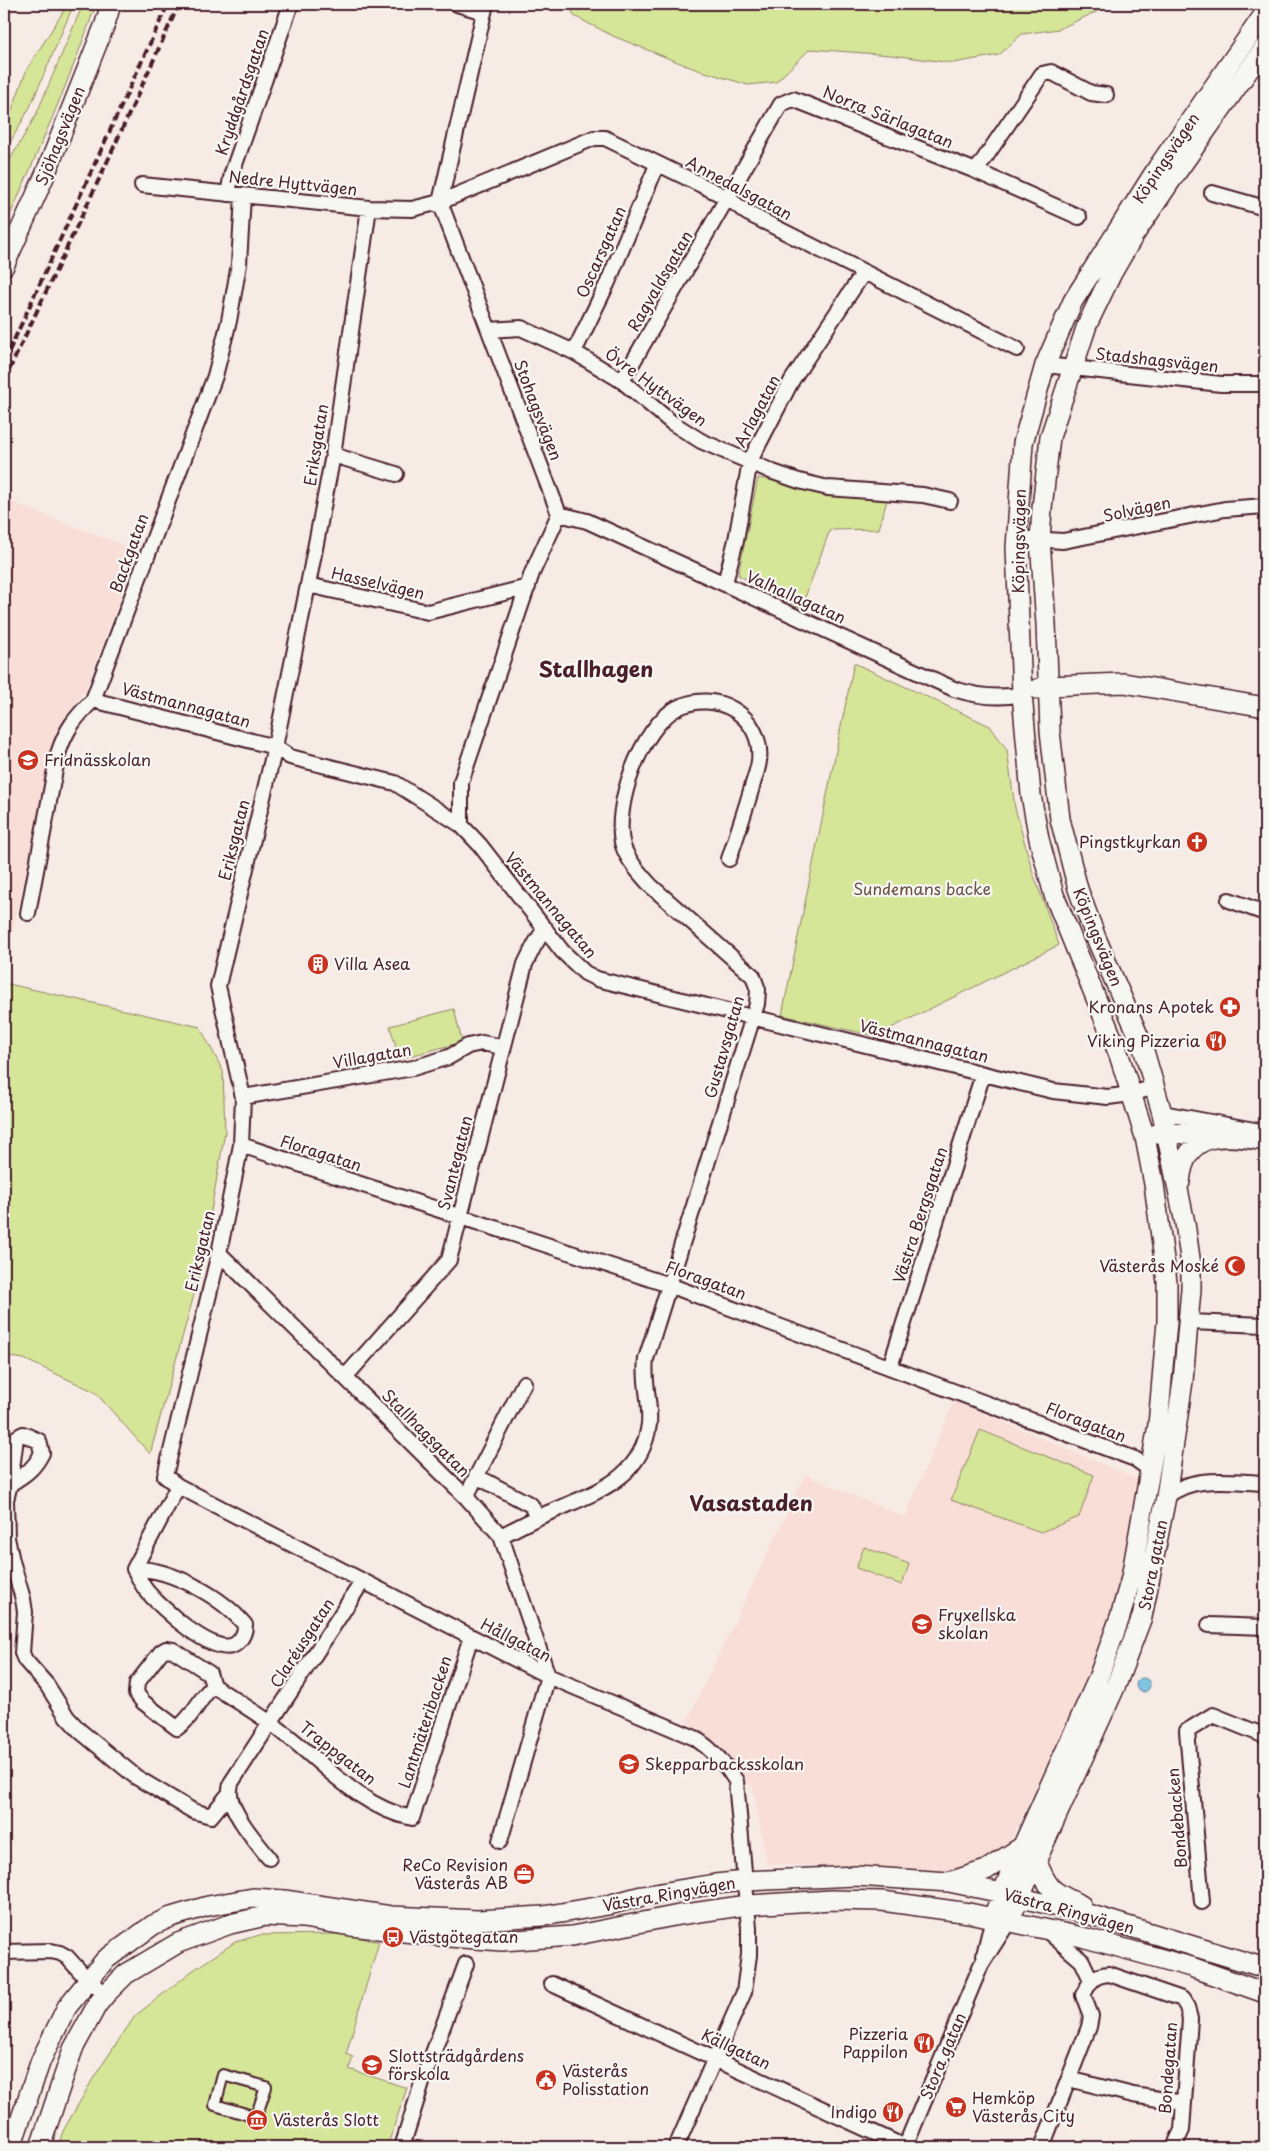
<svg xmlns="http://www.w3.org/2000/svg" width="1269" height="2151" viewBox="0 0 1269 2151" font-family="'Playpen Sans',sans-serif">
<rect width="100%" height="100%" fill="#f7ebe6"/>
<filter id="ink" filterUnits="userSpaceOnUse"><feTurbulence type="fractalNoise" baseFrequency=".02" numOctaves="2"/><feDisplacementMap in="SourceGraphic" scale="10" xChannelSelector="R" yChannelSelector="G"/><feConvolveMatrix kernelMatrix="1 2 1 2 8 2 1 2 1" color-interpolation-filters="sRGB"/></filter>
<g filter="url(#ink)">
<path fill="#f8ded7" d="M4,499l134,52 -52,137 -24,35 -20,74 -38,173z
M954,1401l186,79 -23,125 -12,39 -98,204 -14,14 -38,11 -188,-9 -14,-76 -66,-67 118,-246 100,42z"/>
<path fill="#d5e699" stroke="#908262" d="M68,4h6l-44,103 -26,46v-12l7,-16 -4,-2 20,-54z
M83,4l12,3c-26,75 -59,149 -91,222v-59l32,-55z
M569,4h544l-54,25 -37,5 -23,21 -46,8 -62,-8 -81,-6 -34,33 -28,3 -53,-16 -82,-33 -39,-20z
M758,478l129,22 -8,29 -49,1 -29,78 -63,-33z
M854,663l136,63 17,24 8,58 18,65 26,72 -184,91 -93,-21z
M4,983l196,44 23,44 2,61 -25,141 -50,181 -55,-62 -71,-33 -20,-3z
M454,1009l8,33 -63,17 -9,-33z
M980,1430l114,45 -15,42 -38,15 -90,-32z
M864,1547l45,17 -7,21 -46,-17z
M344,1934l35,8 -33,112 7,3 -4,12 58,19 -20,59h-329l5,-16 31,-54 41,-61 57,-45 43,-29 25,-7z"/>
<path fill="#81c5e2" stroke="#6b8399" d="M1136 1685a7 7 0 1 1 14 0a7 7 0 1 1-14 0Z"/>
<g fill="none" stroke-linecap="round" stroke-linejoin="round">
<g stroke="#4a1f2b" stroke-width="14">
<path id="pedestrian" d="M223,2075l43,12 -10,30 -41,-12z"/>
</g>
<g stroke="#4a1f2b" stroke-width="18">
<path id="minor" d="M457,4l27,8
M976,171l66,-97 9,-2 40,21 15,2
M142,185l227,23 43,1 28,-7 154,-64h11l123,60 19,15 270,136
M1212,193l53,15
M228,194l4,-21 59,-169
M369,208l-36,247 -25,130 -33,162 -57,239 25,111 -2,48 -22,108 -54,223 13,10 370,190 147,62c18,12 30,25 41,43l13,147v27l-5,37 -68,155
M489,330l32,-2 53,24 48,29 49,41 30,19 72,31 26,9 29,7 95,7 27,6
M574,352l34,-70 49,-117
M1045,365l176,19h44
M622,381l159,-277 12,-5 183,72 103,46
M333,455l63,19
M559,514l28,7 367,168c22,7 46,10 68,5
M1016,538l47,3 162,-32 40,-3
M725,583l11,-43 14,-79 42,-81 72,-108
M308,585l120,27 100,-25
M93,700l182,47 15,10 105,26 66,42 19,20 82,106 23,22 12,6 456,112 55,6 23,-3 24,-7
M461,825v-43l71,-209 27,-59 -119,-312 46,-198
M1229,900l36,13
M28,913l30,-159c8,-25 17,-36 35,-54l122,-324 14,-55 10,-57 4,-68
M243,1097l170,-29 36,-11 19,-11 14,-3 21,4
M1162,1113l103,19
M241,1145l428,140 466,174 16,11
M219,1253l247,244 35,39 47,140 -48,165
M1189,1322l76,3
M890,1367l93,-293
M345,1377l104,-117 76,-296 9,-18 11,-18
M476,1476l55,29 6,13
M10,1484l6,-46 7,-4 16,7 3,12c-8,16 -17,22 -32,31l-4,16 1,38 5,23 11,38 2,13 -3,41 3,7 22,25 20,32 13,14 56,46 57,34 18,5 18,-22
M466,1497l58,-114
M1166,1497c27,-23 66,-15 99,-14
M501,1536c17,-9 34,-18 52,-25 43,-19 89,-32 96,-87 2,-21 -6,-43 -3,-65l111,-355 1,-14 -5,-14 -102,-90c-10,-11 -23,-25 -28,-40 -11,-38 18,-119 54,-138 39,-20 87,8 82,53 -1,9 -5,18 -7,26 -7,24 -15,48 -23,72
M134,1569c37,-1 88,28 111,56 0,8 -2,12 -7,17 -19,21 -80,-37 -92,-52 -5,-6 -8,-15 -12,-21z
M134,1569l44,-83
M1209,1625l56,2
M213,1686l-4,-13 -36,-23 -7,-1 -5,3 -24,31 -1,10 7,9 34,26c16,-10 22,-30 36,-42 20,12 40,25 59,38 45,31 84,83 140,94l59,-181
M269,1858c-12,-15 -38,-45 -39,-64 -1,-3 1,-8 1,-11l131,-201
M1202,1902l-15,-171 26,-16 52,21
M1046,1930l36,31 9,19
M4,1952l47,-1 9,2 7,4 21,23 18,14
M984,1955l9,-38
M552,1984l353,163
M1069,2079l64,16 51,8
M402,2147l21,-67 43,-116
M905,2147l76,-182 28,-44
M1042,2147l47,-120 2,-11 -8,-21c7,-14 11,-20 26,-21l73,25 5,8 3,12 -8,111 -8,17"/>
</g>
<g stroke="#4a1f2b" stroke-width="22">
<path id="secondary" d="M4,266l41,-91 60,-151 6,-20
M1037,689l11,-3 76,-3 141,24
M1156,1134l11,-2 47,5
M1180,1182c5,-53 46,-48 85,-41
M1036,1860c13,31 15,31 45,45
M952,1881l34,-11 37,-24
M993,1917l17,-43 87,-193 23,-64 11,-39 27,-153 9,-103v-40l-13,-98 -9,-47 -26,-82 -65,-160 -15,-56 -8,-44 -9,-101 -6,-146 7,-105 22,-78 28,-64 85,-134 107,-154
M1009,1921l107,-236 26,-68 24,-120 17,-116 8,-92v-24l-6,-42 -23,-110 -20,-69 -46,-106 -18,-49 -18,-70 -10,-88 -4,-107 -6,-84 2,-32 8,-71 37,-112 25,-52 22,-38 40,-59 91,-129
M11,2147l30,-87 26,-53 38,-47 48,-35 18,-8 37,-11 45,-8 31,2 107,16 87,4 65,-4 65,-11 34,-9 73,-12 30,-3 111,-5 93,6 53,11 93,23 170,52
M40,2147l33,-98 24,-44 9,-11 20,-20 52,-31 52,-19 35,-8 38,2 48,8 98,11 53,4 70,-5 107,-21 68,-10 85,-5 50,1 87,12 113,24 109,30 74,26"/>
</g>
<use href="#pedestrian" stroke="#f6f6f2" stroke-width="10"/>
<use href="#minor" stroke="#f6f6f2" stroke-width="14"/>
<use href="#secondary" stroke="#f6f6f2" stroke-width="19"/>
<path stroke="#4a1f2b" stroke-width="4" stroke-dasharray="8 4" stroke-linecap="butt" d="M4,362l164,-358
M4,381l105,-223 70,-154"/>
</g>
</g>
<defs>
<g id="school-disc" transform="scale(1.125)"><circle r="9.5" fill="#c8321e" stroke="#f6f6f2"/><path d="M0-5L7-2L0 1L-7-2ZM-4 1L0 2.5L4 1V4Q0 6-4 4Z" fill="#fff"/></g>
<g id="church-disc" transform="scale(1.125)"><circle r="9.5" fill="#c8321e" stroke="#f6f6f2"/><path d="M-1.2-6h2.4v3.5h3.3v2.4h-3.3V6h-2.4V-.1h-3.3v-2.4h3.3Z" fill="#fff"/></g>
<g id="building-disc" transform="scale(1.125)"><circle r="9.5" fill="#c8321e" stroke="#f6f6f2"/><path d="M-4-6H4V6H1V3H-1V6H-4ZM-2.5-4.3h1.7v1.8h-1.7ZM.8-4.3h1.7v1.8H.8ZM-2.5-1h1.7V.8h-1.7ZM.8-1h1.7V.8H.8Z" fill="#fff"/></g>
<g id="pharmacy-disc" transform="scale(1.125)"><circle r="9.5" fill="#c8321e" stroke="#f6f6f2"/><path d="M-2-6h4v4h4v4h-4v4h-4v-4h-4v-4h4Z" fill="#fff"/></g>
<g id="restaurant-disc" transform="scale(1.125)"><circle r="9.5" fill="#c8321e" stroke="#f6f6f2"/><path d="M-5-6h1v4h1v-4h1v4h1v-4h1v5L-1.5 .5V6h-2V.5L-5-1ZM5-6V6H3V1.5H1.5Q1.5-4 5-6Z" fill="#fff"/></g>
<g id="mosque-disc" transform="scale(1.125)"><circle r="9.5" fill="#c8321e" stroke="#f6f6f2"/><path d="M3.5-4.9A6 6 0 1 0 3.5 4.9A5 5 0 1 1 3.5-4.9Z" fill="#fff"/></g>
<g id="office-disc" transform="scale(1.125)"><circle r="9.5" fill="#c8321e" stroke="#f6f6f2"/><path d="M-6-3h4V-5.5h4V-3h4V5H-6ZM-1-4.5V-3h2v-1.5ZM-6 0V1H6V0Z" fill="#fff"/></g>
<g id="bus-disc" transform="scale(1.125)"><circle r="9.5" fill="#c8321e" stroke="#f6f6f2"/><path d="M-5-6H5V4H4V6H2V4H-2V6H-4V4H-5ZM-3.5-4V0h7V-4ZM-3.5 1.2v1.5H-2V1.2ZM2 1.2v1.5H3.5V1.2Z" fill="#fff"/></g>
<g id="civic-disc" transform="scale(1.125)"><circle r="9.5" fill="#c8321e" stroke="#f6f6f2"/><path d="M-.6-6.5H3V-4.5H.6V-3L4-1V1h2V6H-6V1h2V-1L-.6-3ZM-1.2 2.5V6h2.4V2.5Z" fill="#fff"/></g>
<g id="supermarket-disc" transform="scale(1.125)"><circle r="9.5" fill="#c8321e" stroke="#f6f6f2"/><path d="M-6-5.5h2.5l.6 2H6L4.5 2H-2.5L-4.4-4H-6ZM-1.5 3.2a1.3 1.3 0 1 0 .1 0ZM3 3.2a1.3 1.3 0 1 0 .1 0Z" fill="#fff"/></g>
<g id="museum-disc" transform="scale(1.125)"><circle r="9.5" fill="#c8321e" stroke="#f6f6f2"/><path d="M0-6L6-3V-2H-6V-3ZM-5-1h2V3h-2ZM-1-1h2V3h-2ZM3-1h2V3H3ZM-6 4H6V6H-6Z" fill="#fff"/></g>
</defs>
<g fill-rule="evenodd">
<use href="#school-disc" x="28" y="760"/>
<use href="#church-disc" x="1197" y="842"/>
<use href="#building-disc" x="318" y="964"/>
<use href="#pharmacy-disc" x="1230" y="1007"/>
<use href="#restaurant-disc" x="1216" y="1041"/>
<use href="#mosque-disc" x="1235" y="1266"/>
<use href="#school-disc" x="922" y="1624"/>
<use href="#school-disc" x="629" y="1764"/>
<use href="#office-disc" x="524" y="1874"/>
<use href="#bus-disc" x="393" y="1937"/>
<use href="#restaurant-disc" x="924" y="2043"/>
<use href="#school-disc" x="372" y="2065"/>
<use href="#civic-disc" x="546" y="2080"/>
<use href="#supermarket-disc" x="956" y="2107"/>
<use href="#restaurant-disc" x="893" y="2112"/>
<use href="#museum-disc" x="257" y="2120"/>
</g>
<g text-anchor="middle" stroke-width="4.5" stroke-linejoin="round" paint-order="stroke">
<g font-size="16" fill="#4a1f2b" stroke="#f6f6f2">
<text transform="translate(242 92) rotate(-71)" y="6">Kryddgårdsgatan</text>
<text transform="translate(888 117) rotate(22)" y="6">Norra Särlagatan</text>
<text transform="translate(60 136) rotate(-68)" y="6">Sjöhagsvägen</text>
<text transform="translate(1166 158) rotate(-56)" y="6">Köpingsvägen</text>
<text transform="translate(293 183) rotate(6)" y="6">Nedre Hyttvägen</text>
<text transform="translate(739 188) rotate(28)" y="6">Annedalsgatan</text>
<text transform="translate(601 252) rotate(-66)" y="6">Oscarsgatan</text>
<text transform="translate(660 281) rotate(-60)" y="6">Ragvaldsgatan</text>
<text transform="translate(1157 360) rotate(6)" y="6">Stadshagsvägen</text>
<text transform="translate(656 387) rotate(36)" y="6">Övre Hyttvägen</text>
<text transform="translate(538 410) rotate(69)" y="6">Stohagsvägen</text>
<text transform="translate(757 411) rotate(-62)" y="6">Arlagatan</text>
<text transform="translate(316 445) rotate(-81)" y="6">Eriksgatan</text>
<text transform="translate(1137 509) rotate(-12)" y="6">Solvägen</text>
<text transform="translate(1019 541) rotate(-89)" y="6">Köpingsvägen</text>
<text transform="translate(129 553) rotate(-70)" y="6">Backgatan</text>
<text transform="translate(378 583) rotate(13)" y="6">Hasselvägen</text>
<text transform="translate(796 597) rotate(24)" y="6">Valhallagatan</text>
<text transform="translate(186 705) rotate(15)" y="6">Västmannagatan</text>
<text transform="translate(234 840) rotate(-76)" y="6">Eriksgatan</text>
<text transform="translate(551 905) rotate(50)" y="6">Västmannagatan</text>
<text transform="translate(1098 937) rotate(68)" y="6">Köpingsvägen</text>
<text transform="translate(924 1041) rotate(14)" y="6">Västmannagatan</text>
<text transform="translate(724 1047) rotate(-74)" y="6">Gustavsgatan</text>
<text transform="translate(372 1056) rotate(-10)" y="6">Villagatan</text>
<text transform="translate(321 1153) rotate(18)" y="6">Floragatan</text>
<text transform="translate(455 1163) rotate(-76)" y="6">Svantegatan</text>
<text transform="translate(920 1215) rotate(-72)" y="6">Västra Bergsgatan</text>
<text transform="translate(200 1251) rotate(-77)" y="6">Eriksgatan</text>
<text transform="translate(706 1280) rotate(20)" y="6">Floragatan</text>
<text transform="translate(1086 1422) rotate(21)" y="6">Floragatan</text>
<text transform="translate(426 1433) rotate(45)" y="6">Stallhagsgatan</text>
<text transform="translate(1153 1565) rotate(-79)" y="6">Stora gatan</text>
<text transform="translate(516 1640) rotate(27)" y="6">Hållgatan</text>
<text transform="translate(302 1643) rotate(-57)" y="6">Claréusgatan</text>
<text transform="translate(425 1722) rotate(-72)" y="6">Lantmäteribacken</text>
<text transform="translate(338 1753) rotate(38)" y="6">Trappgatan</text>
<text transform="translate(1177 1818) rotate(-95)" y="6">Bondebacken</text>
<text transform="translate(669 1894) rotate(-10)" y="6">Västra Ringvägen</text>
<text transform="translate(1069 1911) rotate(15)" y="6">Västra Ringvägen</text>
<text transform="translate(736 2049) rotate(25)" y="6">Källgatan</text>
<text transform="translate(943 2056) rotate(-67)" y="6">Stora gatan</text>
<text transform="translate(1168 2068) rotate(-86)" y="6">Bondegatan</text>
</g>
<g font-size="16" fill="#4a1f2b" stroke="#f6f6f2" text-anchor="start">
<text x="44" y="766">Fridnässkolan</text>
<text x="1181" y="848" text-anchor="end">Pingstkyrkan</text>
<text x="334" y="970">Villa Asea</text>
<text x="1214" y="1013" text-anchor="end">Kronans Apotek</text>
<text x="1200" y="1047" text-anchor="end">Viking Pizzeria</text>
<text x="1219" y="1272" text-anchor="end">Västerås Moské</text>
<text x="938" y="1621">Fryxellska<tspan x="938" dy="18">skolan</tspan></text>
<text x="645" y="1770">Skepparbacksskolan</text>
<text x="508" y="1871" text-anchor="end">ReCo Revision<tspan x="508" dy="18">Västerås AB</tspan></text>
<text x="409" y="1943">Västgötegatan</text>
<text x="908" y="2040" text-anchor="end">Pizzeria<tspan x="908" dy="18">Pappilon</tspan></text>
<text x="388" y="2062">Slottsträdgårdens<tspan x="388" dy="18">förskola</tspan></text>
<text x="562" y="2077">Västerås<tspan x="562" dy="18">Polisstation</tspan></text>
<text x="972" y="2104">Hemköp<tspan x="972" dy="18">Västerås City</tspan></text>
<text x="877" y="2118" text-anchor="end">Indigo</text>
<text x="273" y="2126">Västerås Slott</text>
</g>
<g font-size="16" fill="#6d5146" stroke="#f6f6f2">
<text x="922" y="895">Sundemans backe</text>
</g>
<g font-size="21" font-weight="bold" fill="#4a1f2b" stroke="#f6f6f2">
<text x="596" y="677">Stallhagen</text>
<text x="751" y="1511">Vasastaden</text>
</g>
</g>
<rect width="1269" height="2151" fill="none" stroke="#f6f6f2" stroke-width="20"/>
<rect x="10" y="10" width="1249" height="2131" fill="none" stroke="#4a1f2b" stroke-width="2" filter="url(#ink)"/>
</svg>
